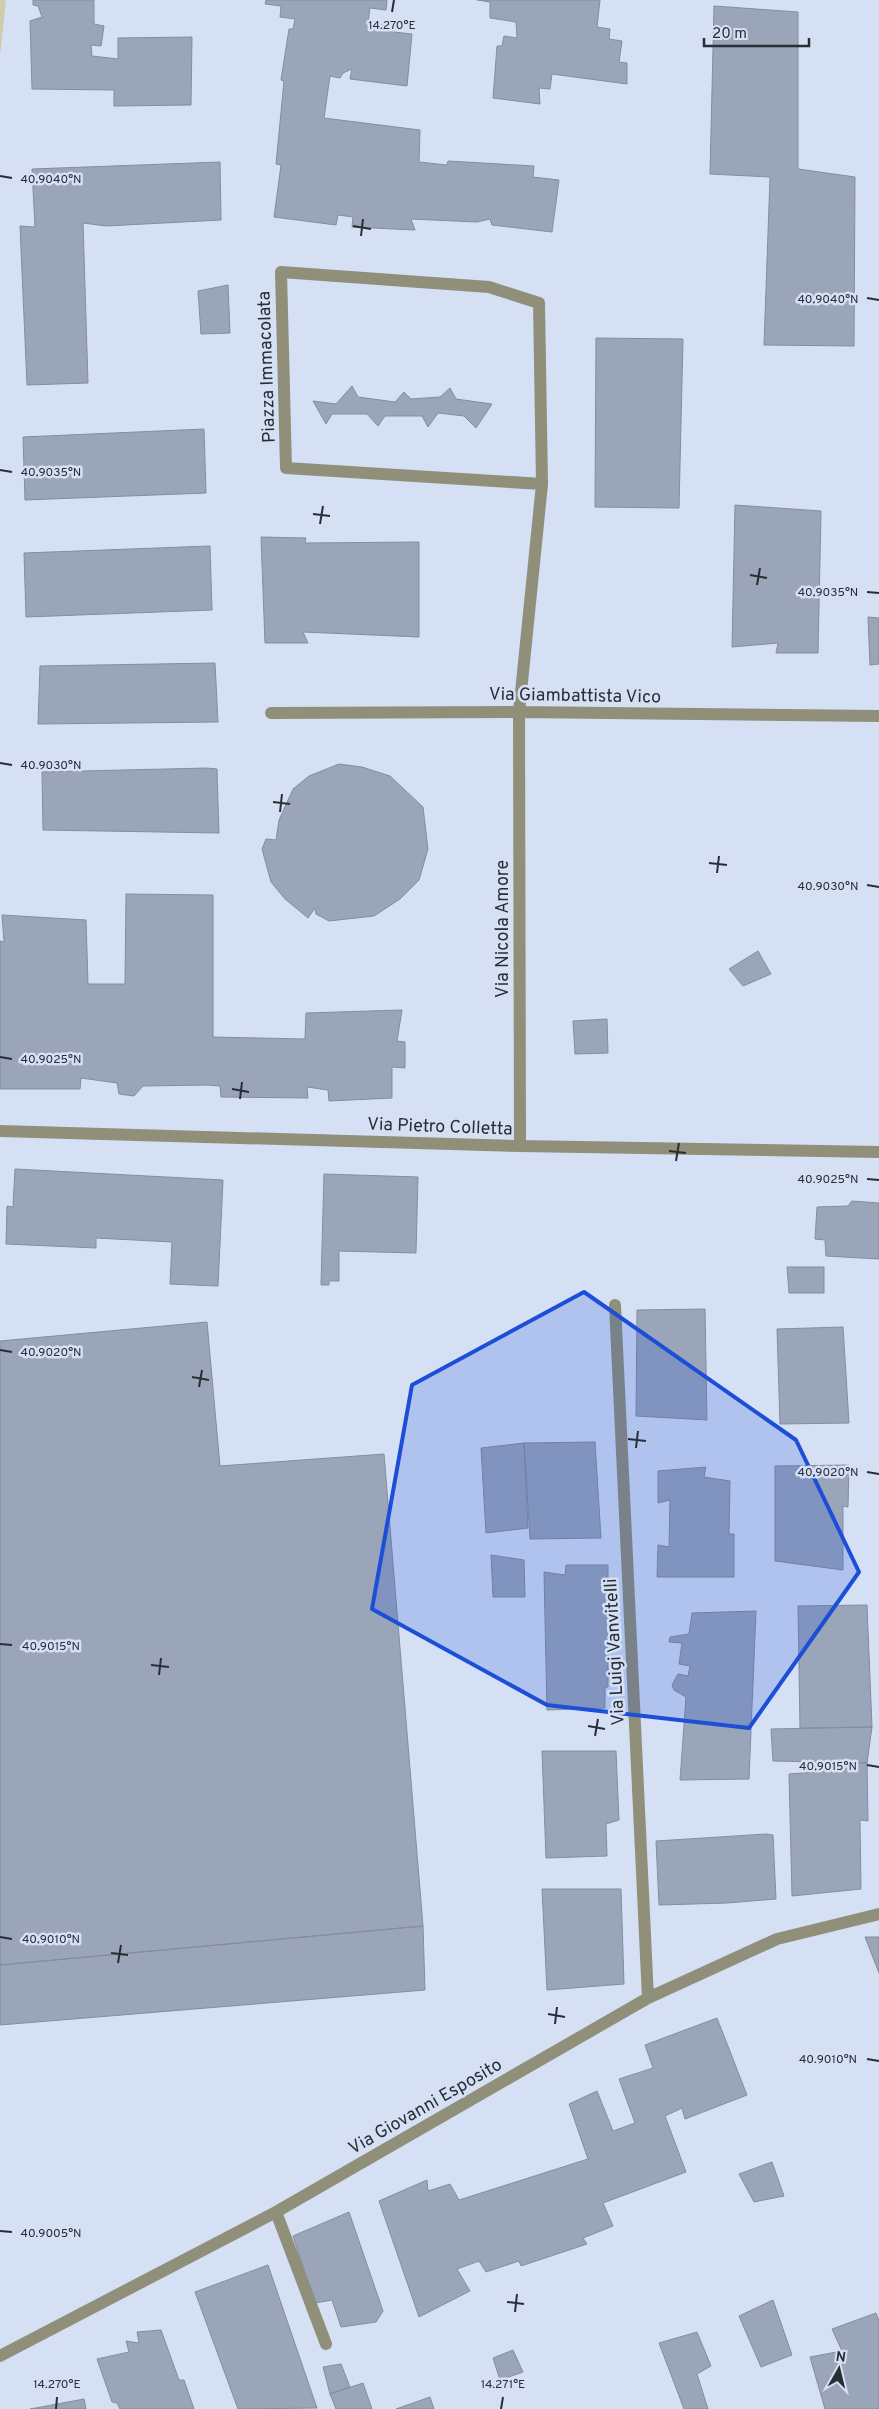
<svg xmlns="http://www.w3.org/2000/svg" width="879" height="2409" viewBox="0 0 879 2409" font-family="Overpass,sans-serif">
<rect width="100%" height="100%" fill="#d5e0f5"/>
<path fill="#cfcda9" d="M0,0h6l-6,56z"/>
<path fill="#9aa5b9" stroke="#838da0" d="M33,0h61v24l10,2 -3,20 -10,-1 1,11 26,3v-21l74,-1 -1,68 -77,1v-16l-82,-1 -2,-68 12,-4 -4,-11 -5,-1z
M266,0h121l-1,10 -16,-2 -2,15 26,3v6l18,2 -5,52 -57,-7 2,-10 -9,4 -3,5 -10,-2 -6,42 96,12 -1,32 28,3 1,-4 86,5 -1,11 26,3 -7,52 -60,-7 -2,-6 -13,3 -66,-3 4,11 -63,-3 1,-10 -15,-2 -2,10 -62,-8 7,-52 -5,-1 8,-83 -3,-1 8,-51h4l2,-10 -15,-2 1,-11 -16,-2z
M600,0l-3,27 13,2 -1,10 13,2 -3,21 8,1v21l-75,-10 -2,15 -11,-1 1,16 -47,-6 4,-52h5l2,-10 13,2 -1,-16 -26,-4v-16l-13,-2z
M714,6l84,6v157l57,8 -1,169 -90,-1 6,-168 -60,-3z
M220,162l1,58 -115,6 -23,-3 5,160 -61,2 -7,-159 15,1 -3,-58z
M228,285l2,48 -29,1 -3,-43z
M596,338l87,1 -4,169 -84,-1z
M352,386l6,11 37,5 9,-10 7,7 29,-2 10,-9 6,11 36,5 -16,24 -12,-12 -26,-3 -10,14 -6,-11h-37l-7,10 -11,-12h-35l-6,10 -13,-23 23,3z
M204,429l2,64 -181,7 -2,-63z
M735,505l86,6 -3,142h-42l2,-10 -46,4z
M261,537l45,1 -1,5 114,-1v95l-116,-5 5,11h-43z
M210,546l2,64 -186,7 -2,-64z
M868,617l11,1v46l-9,1z
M215,663l3,59 -180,2 2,-58z
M339,764l23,3 28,9 33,31 5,42 -9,31 -19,19 -26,17 -45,5 -13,-7 -1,-6 -7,10 -23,-19 -14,-17 -9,-33 4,-10 10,1 3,-20 14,-31 16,-13z
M207,768l10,1 2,64 -176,-3 -1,-58z
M126,894l87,1v142l92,2 1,-26 96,-3 -5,31 8,1v26l-13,-1v31l-63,3 -1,-11 -21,-3 1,11 -87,-1 -1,-11 -13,-1 -64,1 -9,10 -15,-2 -2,-11 -36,-5 -1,11h-80v-148l4,1 -2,-27 84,5 2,64h37z
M758,951l13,23 -28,12 -14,-17z
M607,1019l1,34 -33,1 -2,-33z
M15,1169l208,11 -5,106 -48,-2 2,-42 -76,-4v10l-90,-4 1,-38 6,1z
M324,1174l94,3 -2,76 -77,-2v30h-10v4h-8z
M852,1201l27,2v56l-53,-3 -1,-16 -10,-1 2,-32 31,-1z
M787,1267h37v26h-35z
M705,1309l2,111 -71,-4 1,-106z
M207,1322l13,144 164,-12 39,472 -423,39v-624z
M843,1327l6,96 -69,1 -3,-95z
M595,1442l6,96 -71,1 -6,-96z
M524,1443l4,85 -42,5 -5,-85z
M849,1465l-1,42 -5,-1v64l-68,-9v-95z
M706,1467l-2,10 26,4 -1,53h5v43h-77l1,-32 11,2 1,-47 -12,3v-32z
M491,1555l33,5 1,37h-32z
M566,1565h42v122h-3v21l-58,2 -3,-138 21,3z
M867,1605l5,122 -72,1 -2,-122z
M756,1611l-7,168 -69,1 6,-83 -12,-7 -2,-5 6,-11 10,2 2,-10 -11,-2 3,-21 -13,-1 1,-5 19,-3 3,-21z
M872,1727l-5,36 -94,-2 -2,-32z
M542,1751h74l3,69 -13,4 1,32 -61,2z
M867,1763l1,58 -8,-1 1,69 -69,7 -3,-122 27,-2 -2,-6z
M766,1834l7,1 3,64 -49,4 -68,2 -3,-64z
M542,1889h79l3,95 -77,6z
M423,1926l2,64 -425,35v-60z
M865,1937h14v36z
M717,2018l30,77 -62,24 -3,-11 -17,8 21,56 -83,31 10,23 -30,12 4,6 -66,22 -2,-5 -33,11 -7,-11 -22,8 13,22 -51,26 -40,-116 48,-21 1,11 22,-7 9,16 129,-41 -19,-55 28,-13 16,40 22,-8 -16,-44 34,-11 -8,-23z
M772,2162l12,34 -30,6 -15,-28z
M349,2212l34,99 -7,11 -35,5 -9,-27 -17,3 -22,-67z
M268,2265l49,143 -79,1 -43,-117z
M773,2300l19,55 -31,12 -22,-51z
M876,2313l3,8v88h-54l-15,-52 32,-6 -10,-22z
M161,2330l18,50h5l10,29h-74l-3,-6 -5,-1 -15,-43 32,-7 -3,-11 13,2 -2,-11z
M697,2332l14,34 -14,8 11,35h-24l-25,-66z
M513,2350l10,22 -23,8 -7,-22z
M341,2364l9,23 -20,7 -7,-27z
M363,2383l9,26h-36l-6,-15z
M430,2397l4,12h-38z
M84,2399l2,10h-56z"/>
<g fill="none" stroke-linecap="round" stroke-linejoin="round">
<path stroke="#908f79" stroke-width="12" d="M271,713l248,-1 360,4
M0,1131l520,15 359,6
M520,1146l-1,-434 23,-228 -3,-181 -50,-16 -208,-15 5,196 256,16
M615,1305l33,693
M276,2212l50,132
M0,2356l276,-144 372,-214 129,-59 102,-25"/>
</g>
<path fill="#1d4ed8" fill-opacity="0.2" stroke="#1d4ed8" stroke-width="4" stroke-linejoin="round" d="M584,1292l212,148 63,132 -110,156 -202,-23 -175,-96 40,-224z"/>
<path fill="none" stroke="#292d35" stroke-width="2" d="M392,12l2,-12M0,176l12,2M353,226l18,3M361,236l2,-17M867,298l12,2M0,470l12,2M313,514l17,2M320,524l3,-18M750,575l17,3M757,585l3,-17M867,592l12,1M0,763l12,2M273,802l17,2M280,812l2,-18M709,863l18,2M717,873l2,-17M867,885l12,2M0,1057l12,2M232,1089l17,3M240,1099l2,-17M669,1151l17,2M676,1161l3,-18M867,1179l12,1M0,1350l12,2M192,1377l17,3M199,1387l3,-17M628,1439l18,2M636,1448l2,-17M867,1472l12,2M0,1644l12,1M151,1665l18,2M159,1675l2,-17M588,1726l17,3M595,1736l3,-17M867,1765l12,2M0,1937l12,2M111,1953l17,2M118,1963l3,-18M548,2014l17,3M555,2024l2,-17M867,2059l12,2M0,2231l12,1M507,2302l17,2M515,2312l2,-18M56,2409l1,-12M501,2409l2,-12"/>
<g text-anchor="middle" stroke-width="5" stroke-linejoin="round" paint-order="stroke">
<g font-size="18" fill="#292d35" stroke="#d5e0f5">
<text transform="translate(266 367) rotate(-92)" y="6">Piazza Immacolata</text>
<text transform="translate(575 695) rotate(1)" y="6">Via Giambattista Vico</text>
<text transform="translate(502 929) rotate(-90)" y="6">Via Nicola Amore</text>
<text transform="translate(440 1126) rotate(2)" y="6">Via Pietro Colletta</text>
<text transform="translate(614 1652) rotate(-93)" y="6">Via Luigi Vanvitelli</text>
<text transform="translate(425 2106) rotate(-30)" y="6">Via Giovanni Esposito</text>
</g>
</g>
<g font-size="12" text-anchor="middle" fill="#292d35" stroke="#d5e0f5" stroke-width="5" stroke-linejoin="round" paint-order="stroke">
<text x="392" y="29">14.270°E</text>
<text x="51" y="183">40.9040°N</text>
<text x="828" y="303">40.9040°N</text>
<text x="51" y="476">40.9035°N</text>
<text x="828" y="596">40.9035°N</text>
<text x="51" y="769">40.9030°N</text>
<text x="828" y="890">40.9030°N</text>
<text x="51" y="1063">40.9025°N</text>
<text x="828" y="1183">40.9025°N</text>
<text x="51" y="1356">40.9020°N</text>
<text x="828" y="1476">40.9020°N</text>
<text x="51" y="1650">40.9015°N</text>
<text x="828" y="1770">40.9015°N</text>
<text x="51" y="1943">40.9010°N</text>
<text x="828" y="2063">40.9010°N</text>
<text x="51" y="2237">40.9005°N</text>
<text x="57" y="2388">14.270°E</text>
<text x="503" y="2388">14.271°E</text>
</g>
<g transform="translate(839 2369) rotate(8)" stroke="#d5e0f5" stroke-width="4" paint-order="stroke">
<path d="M0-4L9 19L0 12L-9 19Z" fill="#292d35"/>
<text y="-8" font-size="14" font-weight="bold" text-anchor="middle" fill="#292d35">N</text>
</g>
<path d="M704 38v8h105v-8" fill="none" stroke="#292d35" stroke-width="2.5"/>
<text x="712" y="38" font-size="15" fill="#292d35" stroke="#d5e0f5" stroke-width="4" paint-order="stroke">20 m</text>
</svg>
